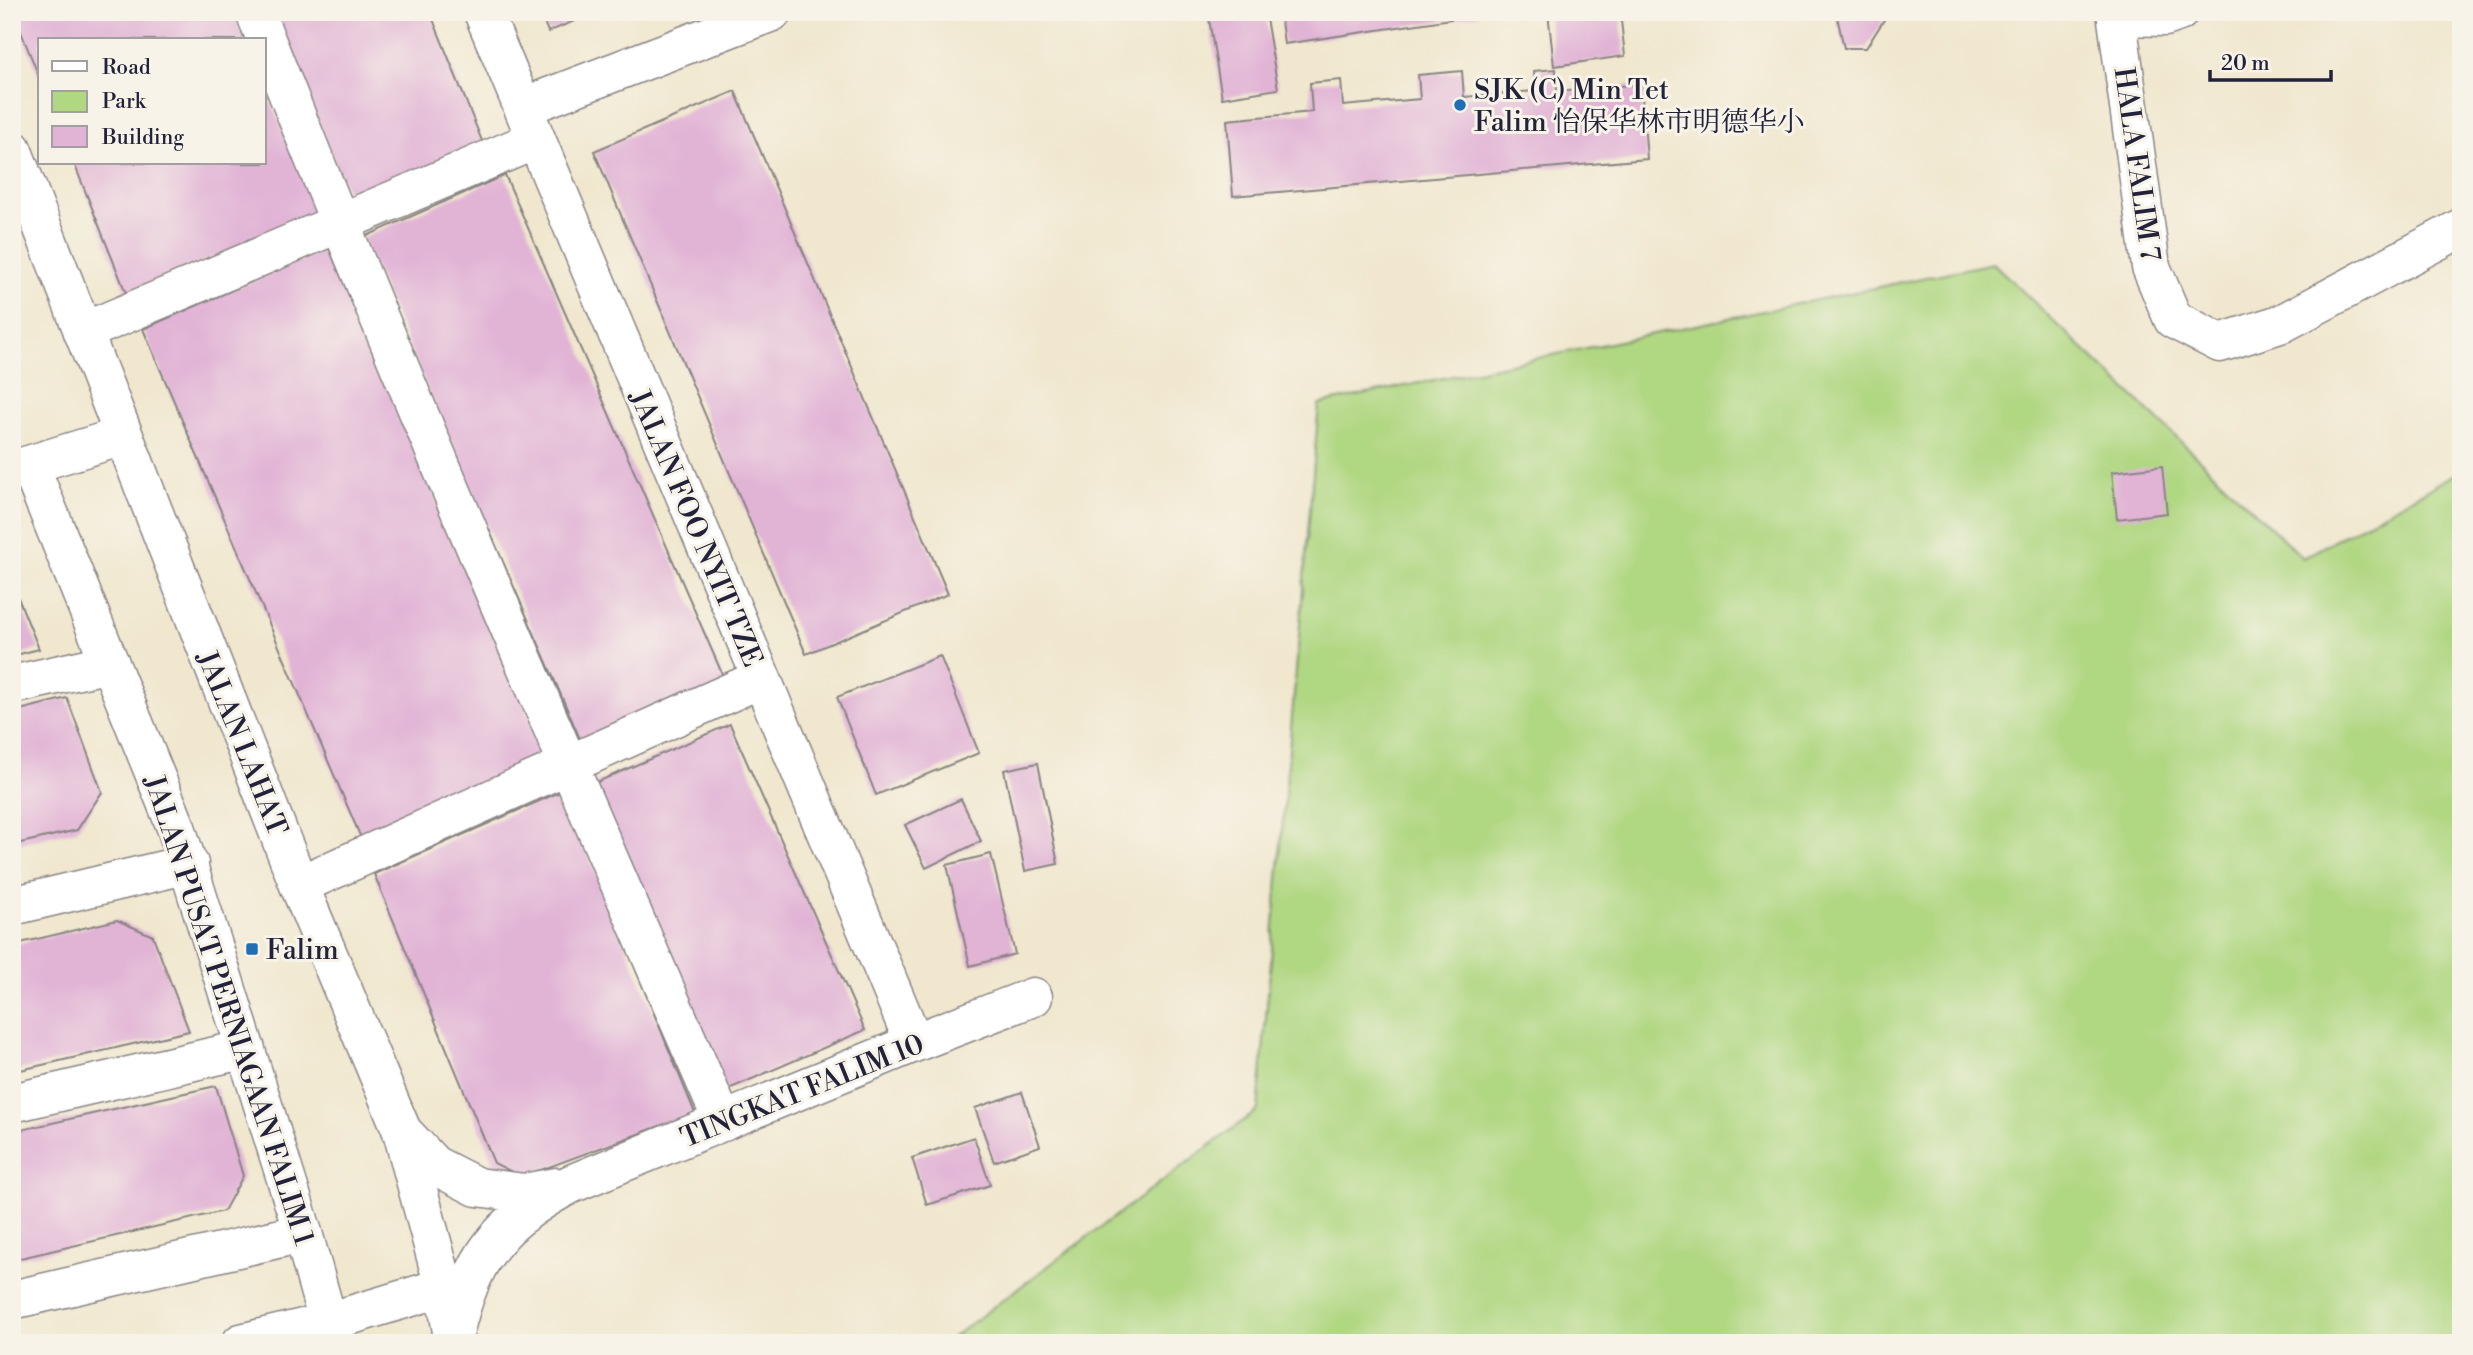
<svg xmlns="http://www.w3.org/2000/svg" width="2473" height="1355" viewBox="0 0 2473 1355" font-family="'Libre Bodoni','Noto Serif SC',serif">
<rect width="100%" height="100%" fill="#f7f3e8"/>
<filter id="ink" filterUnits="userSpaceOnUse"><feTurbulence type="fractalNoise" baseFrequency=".0143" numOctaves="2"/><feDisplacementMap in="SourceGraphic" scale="14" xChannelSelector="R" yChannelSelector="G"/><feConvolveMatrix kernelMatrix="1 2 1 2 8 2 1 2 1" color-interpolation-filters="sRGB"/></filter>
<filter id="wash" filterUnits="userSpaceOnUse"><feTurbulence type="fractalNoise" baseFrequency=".00686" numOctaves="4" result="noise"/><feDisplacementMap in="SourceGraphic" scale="28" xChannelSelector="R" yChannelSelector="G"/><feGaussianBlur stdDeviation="1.57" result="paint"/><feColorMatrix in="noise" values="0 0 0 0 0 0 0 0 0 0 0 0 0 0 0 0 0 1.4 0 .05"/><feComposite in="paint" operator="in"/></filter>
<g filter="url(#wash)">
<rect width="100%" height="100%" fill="#f0e7ce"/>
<path fill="#b0d782" stroke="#697c5e" stroke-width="2" d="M1993,263l310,295 158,-87v872h-1516l313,-233 61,-706z"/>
<g id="blocks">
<path fill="#e1b3d5" d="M13,12h221l11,28h-205v39z
M273,12h157l54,134 -133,55z
M540,12h56l-48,20z
M1265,12l13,77 -56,9 -14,-85z
M1280,12h197l1,3 -194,29z
M1548,12h72l5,44 -71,10z
M1836,12h53l-23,36h-22z
M1556,69l1,23 84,-8 6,75 -414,37 -6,-76 85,-8 -2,-29 31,-3 2,26 77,-7 -2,-24 44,-4 2,26 71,-6 -1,-20z
M264,86l54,128 -192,79 -52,-130h190z
M735,91l213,503 -142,60 -212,-503z
M505,175l222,510 -143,63 -222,-510z
M329,248l218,510 -186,80 -218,-509z
M2162,466l5,47 -50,6 -5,-47z
M12,583l27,66 -27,7z
M940,656l39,97 -103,42 -39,-98z
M67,698l35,94 -25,38 -65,15v-133z
M730,724l135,306 -143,62 -134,-306z
M1038,763l20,101 -33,7 -21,-101z
M562,791l133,322 -173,64 -28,-14 -120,-289z
M961,799l20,42 -55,27 -21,-43z
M991,854l24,100 -45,12 -23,-101z
M117,920l36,16 36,95 -177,41v-127z
M216,1086l27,90 -19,35 -212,49v-128z
M1022,1092l18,54 -46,16 -19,-54z
M974,1137l16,48 -63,20 -15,-47z"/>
</g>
</g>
<g filter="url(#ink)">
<use href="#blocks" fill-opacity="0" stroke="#898484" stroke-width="2"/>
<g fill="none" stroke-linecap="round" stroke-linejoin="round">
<g stroke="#898484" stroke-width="41">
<path id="minor" d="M255,12c148,373 308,742 468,1110
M483,12l431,1031
M2116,12l35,255 22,52 47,24 63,-20 178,-95
M2117,16l48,1 14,-5
M523,107l249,-95
M83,332l452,-192
M30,466l146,361 127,406 25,89
M12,470l111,-34
M12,685l98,-22
M299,885l461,-206
M12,906l177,-42
M12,1103l234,-54
M402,1131l32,34 43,22 47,6 33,-6
M12,1300l291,-67
M453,1338c19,-81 44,-115 118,-154l343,-141 119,-46
M241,1343l87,-21 116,-35"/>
</g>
<g stroke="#898484" stroke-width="41">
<path id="major" d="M12,149l287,736 103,246 42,156 10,56"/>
</g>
<use href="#minor" stroke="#fff" stroke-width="38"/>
<use href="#major" stroke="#fff" stroke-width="38"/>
</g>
</g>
<g fill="#1f6fb2" stroke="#f7f3e8" stroke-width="2.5">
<circle cx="1460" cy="105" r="7"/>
<rect x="245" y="942" width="14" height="14" rx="3.5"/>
</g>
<g text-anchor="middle" stroke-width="6" stroke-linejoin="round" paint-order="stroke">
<g font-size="28" fill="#22223b" stroke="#f7f3e8" text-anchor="start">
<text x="1474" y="99">SJK (C) Min Tet<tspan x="1474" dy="32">Falim 怡保华林市明德华小</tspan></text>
<text x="266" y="959">Falim</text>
</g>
<g font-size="28" fill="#22223b" stroke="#f7f3e8">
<text transform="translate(2138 164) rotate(82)" y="10">HALA FALIM 7</text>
<text transform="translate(697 528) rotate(67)" y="10">JALAN FOO NYIT TZE</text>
<text transform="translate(243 743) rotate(68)" y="10">JALAN LAHAT</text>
<text transform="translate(230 1010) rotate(72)" y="10">JALAN PUSAT PERNIAGAAN FALIM 1</text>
<text transform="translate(802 1090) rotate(-22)" y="10">TINGKAT FALIM 10</text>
</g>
</g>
<rect width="2473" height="1355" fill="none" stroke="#f7f3e8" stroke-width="42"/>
<rect x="38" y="38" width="228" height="126" fill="#f7f3e8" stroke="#a29fa3" stroke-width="2"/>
<rect x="52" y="61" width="35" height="10" fill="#ffffff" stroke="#a29fa3" stroke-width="2"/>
<text x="102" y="74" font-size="21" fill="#22223b">Road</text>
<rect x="52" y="91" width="35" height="21" fill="#b0d782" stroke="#a29fa3" stroke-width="2"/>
<text x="102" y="108" font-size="21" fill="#22223b">Park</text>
<rect x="52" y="126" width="35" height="21" fill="#e1b3d5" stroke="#a29fa3" stroke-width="2"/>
<text x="102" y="144" font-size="21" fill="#22223b">Building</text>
<path d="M2210 70v10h121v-10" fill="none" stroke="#22223b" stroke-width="3.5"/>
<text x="2221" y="70" font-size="21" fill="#22223b" stroke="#f7f3e8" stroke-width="5" paint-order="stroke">20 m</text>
</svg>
